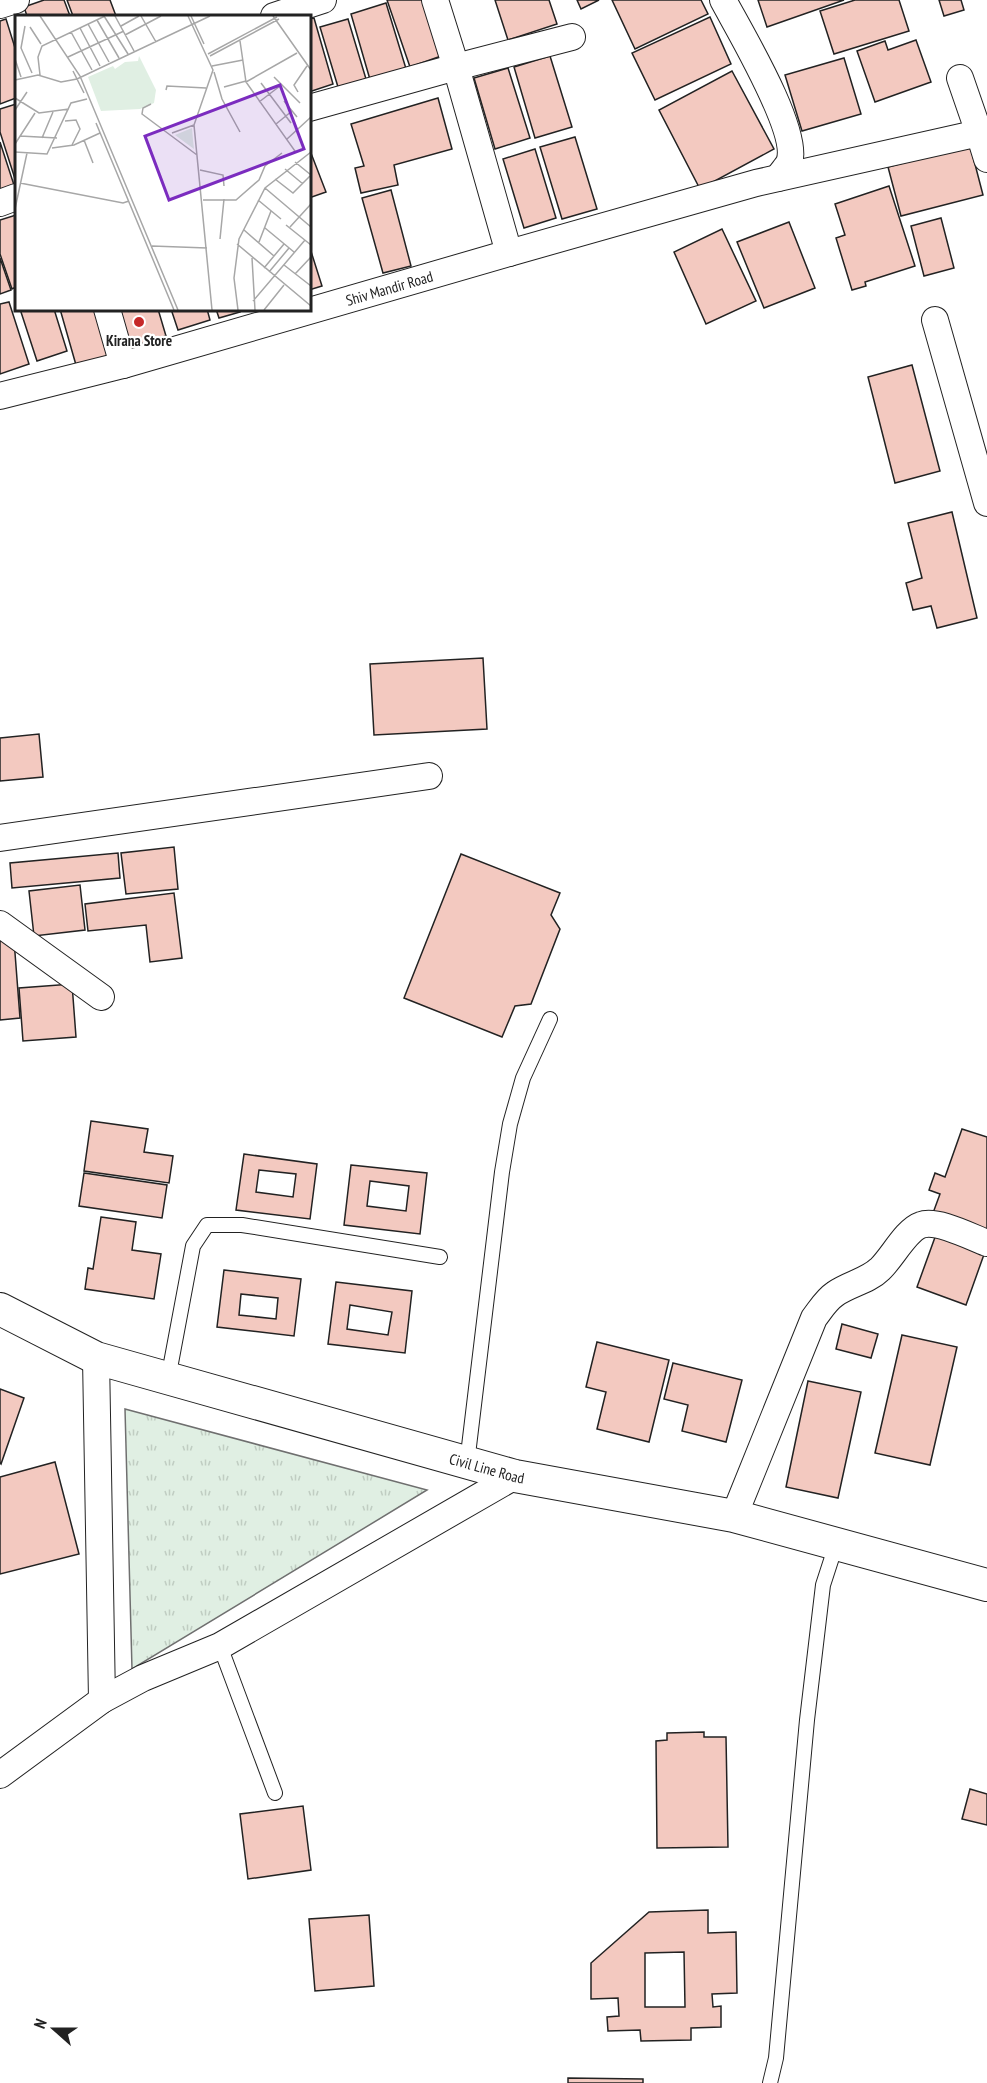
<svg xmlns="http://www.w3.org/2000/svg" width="987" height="2083" font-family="'PT Sans Narrow',sans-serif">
  <defs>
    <pattern id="grass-tufts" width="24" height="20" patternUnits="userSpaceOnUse" patternTransform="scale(1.5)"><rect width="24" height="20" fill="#e0efe3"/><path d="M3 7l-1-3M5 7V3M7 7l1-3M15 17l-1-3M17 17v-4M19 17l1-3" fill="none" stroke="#c0cdc2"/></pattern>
  </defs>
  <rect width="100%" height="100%" fill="#fff"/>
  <polygon fill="url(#grass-tufts)" stroke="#6f6f6f" stroke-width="1.5" points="125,1409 427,1490 132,1669"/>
  <g fill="#f3c9c0" stroke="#222" stroke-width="1.5" fill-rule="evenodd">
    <polygon points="44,0 64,0 70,16 27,16 24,7"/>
    <polygon points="67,0 110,0 116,16 73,16"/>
    <polygon points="387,0 425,0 444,55 410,67"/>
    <polygon points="495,0 549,0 557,24 508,40"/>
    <polygon points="577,0 599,0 581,9"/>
    <polygon points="612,0 701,0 708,14 635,49"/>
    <polygon points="758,0 844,0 767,27"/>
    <polygon points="855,0 899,0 909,31 834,54 820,11"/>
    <polygon points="939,0 961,0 964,10 944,16"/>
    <polygon points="386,3 407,72 371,83 351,14"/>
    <polygon points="710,17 731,64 655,100 632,53"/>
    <polygon points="314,18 333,84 309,92 309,19"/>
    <polygon points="6,19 16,51 16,98 0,104 0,21"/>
    <polygon points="348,19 366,79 338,87 320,27"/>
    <polygon points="916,40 931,82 875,102 857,51 885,41 888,50"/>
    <polygon points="550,56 572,127 535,138 514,67"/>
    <polygon points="844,58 861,114 802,131 785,75"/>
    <polygon points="508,68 530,138 495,149 474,78"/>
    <polygon points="732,71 774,149 700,189 659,110"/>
    <polygon points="438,98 452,149 394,165 398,185 361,193 355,168 364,166 351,124"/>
    <polygon points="16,104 16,182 0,132 0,109"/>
    <polygon points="575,137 597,209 562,219 540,147"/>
    <polygon points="0,142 14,185 0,190"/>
    <polygon points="970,145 983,195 901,216 888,167"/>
    <polygon points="309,148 326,192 309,198"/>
    <polygon points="535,149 556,218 524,228 503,159"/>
    <polygon points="889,186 915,266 865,282 866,286 852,290 836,238 845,235 835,204"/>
    <polygon points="391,190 411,266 383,273 362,198"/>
    <polygon points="16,215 16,287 12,289 0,254 0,220"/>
    <polygon points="941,218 954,268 924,276 911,226"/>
    <polygon points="789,222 815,288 764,308 737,242"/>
    <polygon points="722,229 756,301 706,324 674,252"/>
    <polygon points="309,245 322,286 309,290"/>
    <polygon points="0,258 11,290 0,294"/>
    <polygon points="9,302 29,364 0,374 0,304"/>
    <polygon points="20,309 54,309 67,351 37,361"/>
    <polygon points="60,309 100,309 113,355 76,365"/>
    <polygon points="113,309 158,309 166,336 124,349"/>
    <polygon points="171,309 207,309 210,320 178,330"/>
    <polygon points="216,309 239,309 240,312 219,318"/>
    <polygon points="912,365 940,471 895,483 868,377"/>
    <polygon points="952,512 977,618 937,628 931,606 913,610 906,583 922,578 908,523"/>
    <polygon points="483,658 487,729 374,735 370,664"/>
    <polygon points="39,734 43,777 0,781 0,738"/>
    <polygon points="174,847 178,889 126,894 121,853"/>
    <polygon points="118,853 120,878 12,888 10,863"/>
    <polygon points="461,854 560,893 551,915 560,929 531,1004 515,1006 502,1037 404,998"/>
    <polygon points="80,885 85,930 34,936 29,891"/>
    <polygon points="174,893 182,958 150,962 146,925 88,931 85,904"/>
    <polygon points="14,940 20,1018 0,1020 0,941"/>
    <polygon points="72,984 76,1037 23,1041 19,988"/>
    <polygon points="91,1121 148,1129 144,1152 173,1156 169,1183 84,1171"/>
    <polygon points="962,1129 987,1137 987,1231 933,1213 940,1194 929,1190 935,1173 945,1177"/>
    <path d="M244,1154L317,1164L310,1219L236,1210ZM259,1170L296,1174L293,1197L256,1192Z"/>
    <path d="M351,1165L427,1173L420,1234L344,1225ZM370,1181L409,1186L406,1211L367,1206Z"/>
    <polygon points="84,1173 167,1185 162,1218 79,1206"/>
    <polygon points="101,1217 136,1222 132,1250 161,1254 154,1299 85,1289 88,1268 93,1269"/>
    <polygon points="938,1229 987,1246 966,1305 917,1287"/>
    <path d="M224,1270L301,1279L294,1336L217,1327ZM241,1294L278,1298L276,1319L239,1315Z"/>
    <path d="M336,1282L412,1291L405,1353L328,1344ZM350,1305L392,1312L388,1335L347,1329Z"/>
    <polygon points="842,1324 878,1334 871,1358 836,1349"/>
    <polygon points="902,1335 957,1347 930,1465 875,1453"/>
    <polygon points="597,1342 669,1360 649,1442 597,1429 606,1392 586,1387"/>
    <polygon points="673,1363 742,1380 726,1442 682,1431 688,1405 664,1399"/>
    <polygon points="808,1381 861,1392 838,1498 786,1487"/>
    <polygon points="0,1389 24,1398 1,1464 0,1463"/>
    <polygon points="55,1462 79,1554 0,1574 0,1477"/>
    <polygon points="704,1732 704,1737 726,1737 728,1847 657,1848 656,1741 667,1740 667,1733"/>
    <polygon points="970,1789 987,1794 987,1825 962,1819"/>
    <polygon points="303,1806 311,1870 248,1879 240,1814"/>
    <path d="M708,1910V1933L736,1932L737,1993L712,1994L713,2007L721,2006V2027L691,2028V2040L641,2041L640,2030L608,2031L607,2017L619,2016L618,1998L591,1999V1963L649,1912ZM684,1952L685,2007H645V1953Z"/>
    <polygon points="369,1915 374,1986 315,1991 309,1919"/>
    <polygon points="568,2078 643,2079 643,2083 568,2083"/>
  </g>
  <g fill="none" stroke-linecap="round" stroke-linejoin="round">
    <g stroke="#222" stroke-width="16">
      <g id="service">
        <polyline points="168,1379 193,1246 207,1225 242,1225 440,1257"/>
        <polyline points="467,1463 502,1172 510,1124 523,1078 550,1019"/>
        <polyline points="220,1646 275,1793"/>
        <polyline points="770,2083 776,2058 807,1720 823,1585 836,1545"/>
      </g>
    </g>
    <g stroke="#222" stroke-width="28">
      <g id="minor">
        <polyline points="435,0 456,67 509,253"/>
        <path d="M723,0C739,30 801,133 789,163C786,168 781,173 778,178"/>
        <polyline points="0,5 16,0"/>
        <polyline points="274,16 323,0"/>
        <polyline points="960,78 979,133"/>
        <polyline points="309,108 456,67 572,37"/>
        <polyline points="0,203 16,197"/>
        <polyline points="107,309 123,365"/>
        <polyline points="935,320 987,503"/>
        <path id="s1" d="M0,396L123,365L509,253L756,183L979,133L987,159"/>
        <polyline points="0,838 429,776"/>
        <polyline points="0,924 101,997"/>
        <polyline points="96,1358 102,1700"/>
        <path d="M734,1516L814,1318C821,1309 826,1300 835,1294C849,1284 868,1281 880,1269C892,1258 906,1230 921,1225C937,1219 971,1237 987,1243"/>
        <polyline points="0,1775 102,1700 143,1678 220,1646 515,1476"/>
      </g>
    </g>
    <g stroke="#222" stroke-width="34">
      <g id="tertiary">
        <path id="s2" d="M0,1309L96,1358L515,1476L734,1516L987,1585"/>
      </g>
    </g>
    <use href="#service" stroke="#fff" stroke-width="14"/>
    <use href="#minor" stroke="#fff" stroke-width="26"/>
    <use href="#tertiary" stroke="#fff" stroke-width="32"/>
  </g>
  <circle fill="#c62828" stroke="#fff" stroke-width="2" cx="139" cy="322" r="6"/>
  <g text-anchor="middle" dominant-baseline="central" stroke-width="4.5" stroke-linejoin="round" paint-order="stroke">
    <g font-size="15" fill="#222" stroke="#fff">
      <text stroke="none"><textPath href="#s1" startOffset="404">Shiv Mandir Road</textPath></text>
      <text stroke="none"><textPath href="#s2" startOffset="514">Civil Line Road</textPath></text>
    </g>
    <g font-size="15" font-weight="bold" fill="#222" stroke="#fff">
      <text x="139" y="340">Kirana Store</text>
    </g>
  </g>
  <g transform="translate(15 15)">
    <rect width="296" height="296" fill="#fff"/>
    <path d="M177,113L178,125L179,134L160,120Z" fill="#e0efe3"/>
    <path d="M124,41L141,75L139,88L125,94L86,96L73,62L98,51L100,54L110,47L123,46Z" fill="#e0efe3"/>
    <path fill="none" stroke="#a7a7a7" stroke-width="1.5" d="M25,1L65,61L163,295M89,1L113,39M100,1L119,36M126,1L141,27M173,1L198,55L179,110L197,295M176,1L189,29M258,1L296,55M82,5L104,43M73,9L94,47M10,11L6,33L17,58M106,11L124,1M15,12L26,29M65,13L85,51M56,17L77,55M110,20L146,1M225,26L231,67L280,136L276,139M193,39L262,2M195,41L264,4M53,42L109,16M0,44L6,62M197,51L228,45M58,56L69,78M199,57L207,84L225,117M25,60L23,42L27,31L90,1M259,62L285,88M0,65L23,60L46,67L62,64L195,1M231,67L282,38M246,68L276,108M209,72L231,66M151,75L152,71L191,73M283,77L279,70L292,51M0,83L24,98L54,94M269,86L282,102M244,87L265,71M136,89L128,93L127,99L182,140M0,95L12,77M50,106L61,105L65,114L57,130M81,108L159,295M261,109L277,96M157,118L179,110M5,121L42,123M27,123L38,97M272,124L296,102M69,125L78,148M0,129L20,98M37,133L59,130L85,118M0,137L32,139L56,88L72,84M280,147L296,160M270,154L288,169M185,155L208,160L209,171M260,164L278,178L296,160M5,168L108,188L114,186M250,173L296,212M188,185H221L244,165L250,151L267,138M243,185L266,204M0,194L12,138M271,210L296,230M275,212L296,189M250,213L279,237M229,215L259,241M205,224L209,184M244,227L256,196M222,229L296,291M137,231L192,233M237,243L240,295M269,250L296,271M249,253L269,229M254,257L274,233M280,259L296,242M238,286L290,225M223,295L219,263L224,224L250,173L296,137M249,295L269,270"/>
    <path fill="#7b2cbf" fill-opacity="0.15" stroke="#7b2cbf" stroke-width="3" d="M265,70L289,134L154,185L130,121Z"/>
    <rect width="296" height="296" fill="none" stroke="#222" stroke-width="3"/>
  </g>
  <g transform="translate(54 2029) rotate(291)" stroke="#ffffff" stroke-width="4.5" paint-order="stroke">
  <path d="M0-4.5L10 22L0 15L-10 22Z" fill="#222222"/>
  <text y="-9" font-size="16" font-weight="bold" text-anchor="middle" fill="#222222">N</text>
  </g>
</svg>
